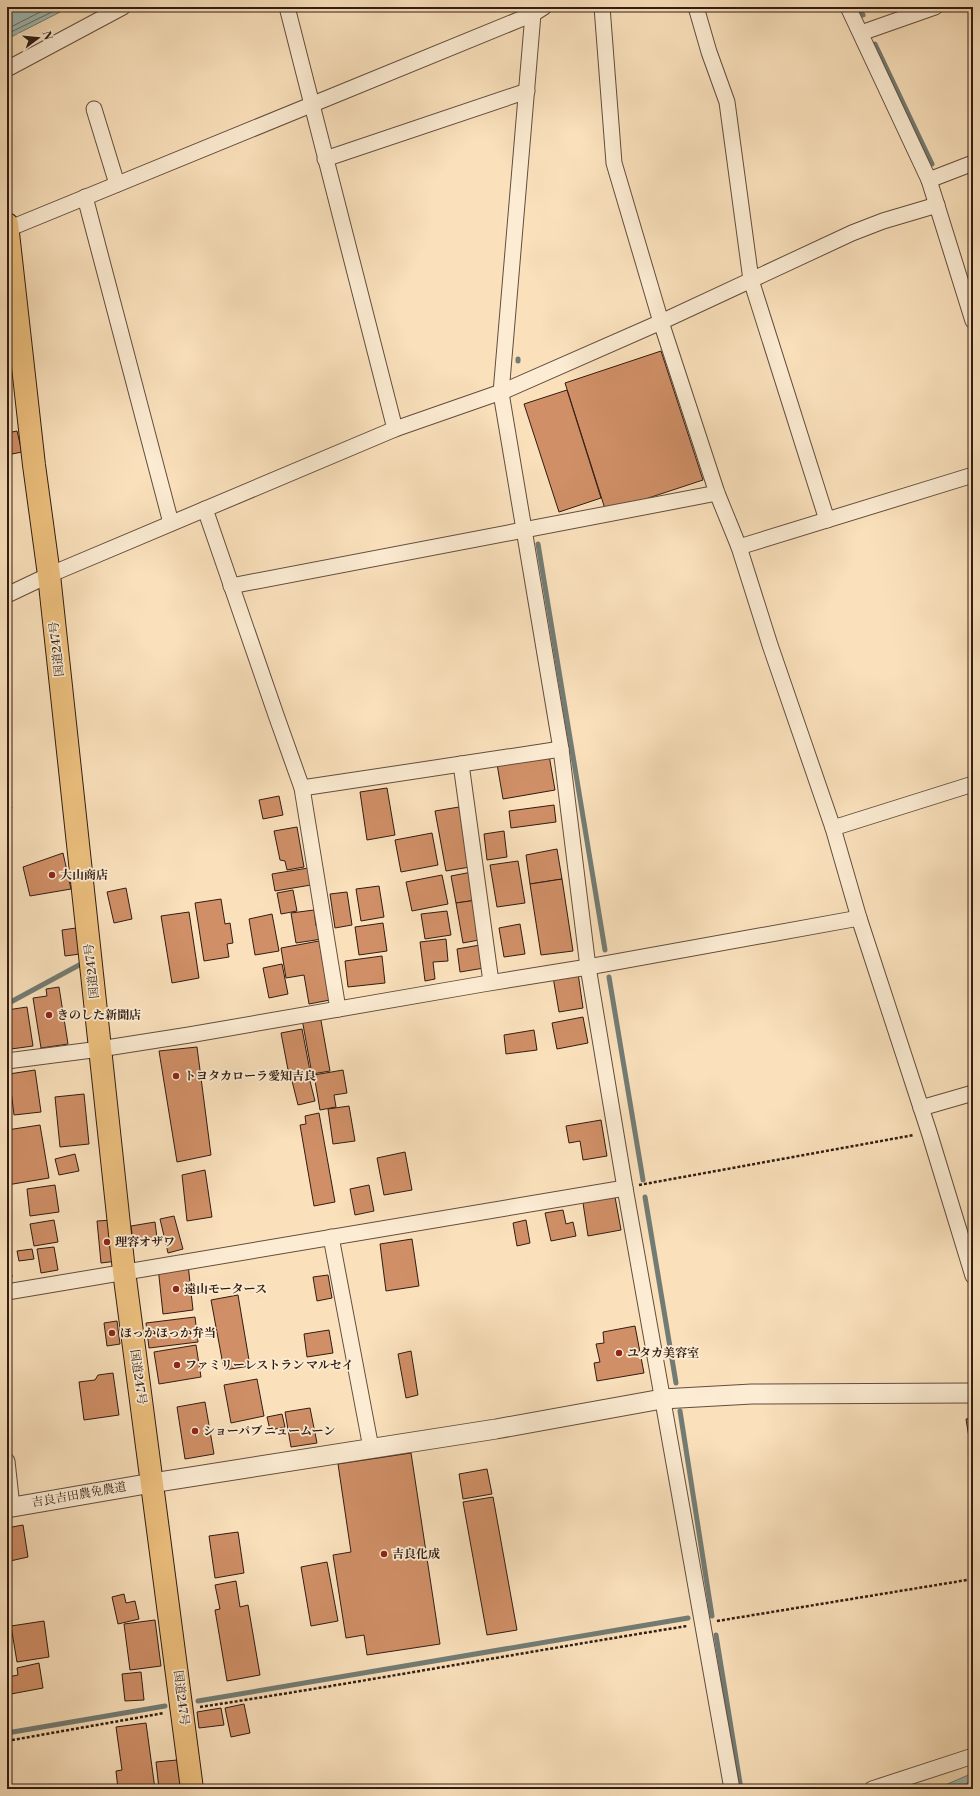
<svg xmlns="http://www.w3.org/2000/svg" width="980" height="1796" font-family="'Libre Bodoni','Noto Serif JP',serif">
  <rect width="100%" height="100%" fill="#fae1bc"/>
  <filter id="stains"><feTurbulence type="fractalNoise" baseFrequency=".005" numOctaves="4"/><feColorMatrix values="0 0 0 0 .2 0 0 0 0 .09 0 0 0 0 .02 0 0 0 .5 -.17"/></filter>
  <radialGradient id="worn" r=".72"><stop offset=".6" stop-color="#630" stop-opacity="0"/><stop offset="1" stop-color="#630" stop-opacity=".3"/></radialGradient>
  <g fill="#9fbcb5" stroke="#737c74">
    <polygon points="7,7 70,7 7,39"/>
    <polygon points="973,1773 973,1781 954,1789 936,1789"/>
  </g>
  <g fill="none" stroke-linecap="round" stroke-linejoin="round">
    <g stroke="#686c64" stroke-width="1">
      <polyline points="7,29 50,7"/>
      <polyline points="7,34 62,7"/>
    </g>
    <g stroke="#737c74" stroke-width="5">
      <polyline points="859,7 863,15"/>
      <polyline points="875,44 932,164"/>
      <polyline points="518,361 518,359"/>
      <polyline points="538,544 605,950"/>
      <polyline points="609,977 643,1180"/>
      <polyline points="7,1004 81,964"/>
      <polyline points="645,1197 676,1383"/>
      <polyline points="680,1411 712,1616"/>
      <polyline points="716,1635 741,1789"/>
      <polyline points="198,1701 688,1618"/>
      <polyline points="7,1733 165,1706"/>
    </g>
  </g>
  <g fill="#d08f67" stroke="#311c13">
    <polygon points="661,351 703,480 606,512 565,383"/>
    <polygon points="567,390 601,498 559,512 524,404"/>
    <polygon points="17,431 22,452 7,455 7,433"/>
    <polygon points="549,755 555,790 503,799 497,764"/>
    <polygon points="387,788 395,835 367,840 360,792"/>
    <polygon points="7,795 12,808 7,810"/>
    <polygon points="279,796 283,815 263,819 259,800"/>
    <polygon points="554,805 556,822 511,828 509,811"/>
    <polygon points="459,807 470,867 446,871 435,811"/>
    <polygon points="297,827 304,867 287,870 285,861 280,860 274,831"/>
    <polygon points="504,831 507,857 487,860 484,834"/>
    <polygon points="432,833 438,865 401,872 395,840"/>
    <polygon points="557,849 562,879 530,884 526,855"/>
    <polygon points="63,853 71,889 30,896 23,867"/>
    <polygon points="518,861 525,903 497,907 490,865"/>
    <polygon points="308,868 311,885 275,891 272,874"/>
    <polygon points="472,872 477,900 456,903 451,876"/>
    <polygon points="442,875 448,904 412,911 406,882"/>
    <polygon points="562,879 573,951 541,955 530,884"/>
    <polygon points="379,886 384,917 361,921 356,889"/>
    <polygon points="126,888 132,919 114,923 107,892"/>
    <polygon points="293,890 297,911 281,914 277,893"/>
    <polygon points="347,892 352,925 335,928 330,894"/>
    <polygon points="221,899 225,924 230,923 233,943 227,944 229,957 204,961 195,903"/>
    <polygon points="477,900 484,939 463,943 456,903"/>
    <polygon points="314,910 316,926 320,926 322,939 296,943 291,913"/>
    <polygon points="447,911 451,935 425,939 421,914"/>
    <polygon points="189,912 199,978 172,983 161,916"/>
    <polygon points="272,914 279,951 255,955 249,919"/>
    <polygon points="383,923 387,951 359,955 355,927"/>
    <polygon points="520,924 525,954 504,957 499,928"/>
    <polygon points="76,928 80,954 65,956 62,930"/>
    <polygon points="446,939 448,961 433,962 435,979 425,981 420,942"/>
    <polygon points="319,941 330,1000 309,1004 304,975 286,978 281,948"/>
    <polygon points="480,945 484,968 460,972 457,949"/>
    <polygon points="382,956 385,983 348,987 345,961"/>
    <polygon points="282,964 288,994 269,998 263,968"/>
    <polygon points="578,973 583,1008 559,1012 553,977"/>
    <polygon points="59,987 68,1044 41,1048 33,998 47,996 46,989"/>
    <polygon points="27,1007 33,1046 11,1049 7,1010"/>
    <polygon points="320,1015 330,1071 312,1074 302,1019"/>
    <polygon points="583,1017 588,1043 557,1049 552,1023"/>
    <polygon points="302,1029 310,1071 289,1075 281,1033"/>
    <polygon points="534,1030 537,1050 506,1054 504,1035"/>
    <polygon points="197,1047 211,1155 177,1162 159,1051"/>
    <polygon points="35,1070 41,1112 14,1115 9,1074"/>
    <polygon points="343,1070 347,1093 334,1095 336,1107 320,1110 314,1075"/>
    <polygon points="309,1077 315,1101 298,1105 292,1081"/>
    <polygon points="84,1094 89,1144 60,1147 55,1097"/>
    <polygon points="349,1106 355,1141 333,1144 328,1109"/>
    <polygon points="319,1113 335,1202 314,1206 300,1125 306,1124 305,1116"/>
    <polygon points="601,1120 607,1156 583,1160 580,1141 569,1143 566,1126"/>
    <polygon points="40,1125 49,1178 7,1185 7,1130"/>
    <polygon points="405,1152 412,1190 384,1195 377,1158"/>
    <polygon points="75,1154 79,1171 59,1175 55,1159"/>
    <polygon points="205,1170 212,1217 187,1221 182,1175"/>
    <polygon points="55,1185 59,1212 30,1216 27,1189"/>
    <polygon points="369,1185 374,1211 355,1215 350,1189"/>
    <polygon points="615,1197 621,1230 588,1236 583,1203"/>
    <polygon points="563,1210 566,1224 573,1222 576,1236 551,1241 545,1213"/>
    <polygon points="174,1216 183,1249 168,1253 160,1219"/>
    <polygon points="54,1220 58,1242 34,1246 30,1224"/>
    <polygon points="113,1220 117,1261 101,1263 97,1221"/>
    <polygon points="526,1220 530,1243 517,1246 513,1223"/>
    <polygon points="155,1222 157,1238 133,1242 131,1226"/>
    <polygon points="412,1239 419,1286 386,1291 380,1244"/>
    <polygon points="54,1247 58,1270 41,1273 37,1249"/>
    <polygon points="32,1249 34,1259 19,1261 17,1251"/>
    <polygon points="9,1254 12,1277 7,1278 7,1255"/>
    <polygon points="188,1264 193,1310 163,1314 158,1267"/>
    <polygon points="328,1275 332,1298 317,1301 313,1277"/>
    <polygon points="238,1295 250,1366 224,1370 211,1300"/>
    <polygon points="195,1317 198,1342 149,1348 146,1323"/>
    <polygon points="117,1321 120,1344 107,1346 104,1323"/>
    <polygon points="635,1326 644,1373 597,1381 594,1363 600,1362 596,1344 604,1343 603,1332"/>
    <polygon points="329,1330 333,1353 307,1357 304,1334"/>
    <polygon points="196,1345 201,1377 159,1384 154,1352"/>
    <polygon points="411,1351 418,1395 406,1398 398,1354"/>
    <polygon points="113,1373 119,1415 84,1420 79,1382 95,1380 98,1375"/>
    <polygon points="257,1379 264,1416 231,1423 224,1385"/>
    <polygon points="205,1402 214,1454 185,1459 177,1407"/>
    <polygon points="310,1408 317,1443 291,1447 285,1412"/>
    <polygon points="282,1414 285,1427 270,1430 267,1417"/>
    <polygon points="973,1418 973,1462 966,1419"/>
    <polygon points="411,1453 440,1644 367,1655 364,1635 346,1638 333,1555 351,1552 338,1464"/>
    <polygon points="487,1469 492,1494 463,1499 459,1474"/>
    <polygon points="493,1497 517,1630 487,1635 463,1502"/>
    <polygon points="23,1525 28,1557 10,1561 7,1547 7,1528"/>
    <polygon points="238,1532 244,1573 215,1578 209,1536"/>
    <polygon points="327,1562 338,1621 311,1626 301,1567"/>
    <polygon points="236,1581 240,1607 248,1605 260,1675 227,1681 215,1610 220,1609 215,1585"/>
    <polygon points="124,1594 126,1603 135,1601 139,1619 118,1624 112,1597"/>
    <polygon points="155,1620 161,1666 130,1670 124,1624"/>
    <polygon points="44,1621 49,1657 17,1662 11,1626"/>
    <polygon points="39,1663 43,1688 11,1694 8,1677 18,1675 17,1668"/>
    <polygon points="141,1672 144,1700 125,1701 122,1674"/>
    <polygon points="244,1704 250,1733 231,1737 225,1708"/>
    <polygon points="221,1708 224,1725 199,1728 197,1712"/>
    <polygon points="146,1723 155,1789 118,1789 116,1771 122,1770 116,1727"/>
    <polygon points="177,1760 181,1789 159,1789 156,1762"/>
  </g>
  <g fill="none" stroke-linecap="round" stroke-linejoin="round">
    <g stroke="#634d3d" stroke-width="17">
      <g id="minor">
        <polyline points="287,7 395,429"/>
        <polyline points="602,7 614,163 661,322 717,493 739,547 770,645 833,828 859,918 929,1132 973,1276"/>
        <polyline points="696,7 709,52 727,102 751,280 827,520"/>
        <polyline points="848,7 929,180 973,321"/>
        <polyline points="533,14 501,393 561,749 588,967 625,1188 732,1789"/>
        <polyline points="861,33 935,7"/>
        <polyline points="7,69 123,7"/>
        <polyline points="94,109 117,184"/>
        <polyline points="325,159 527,91"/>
        <polyline points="929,180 973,163"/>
        <polyline points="85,197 171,523"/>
        <polyline points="8,229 533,14 544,7"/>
        <polyline points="205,509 276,715 302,788 338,1009"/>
        <polyline points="739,547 973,475"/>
        <polyline points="231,586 717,493"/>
        <polyline points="7,595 49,575 395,429 504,391 661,322 852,233 883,221 937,205"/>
        <polyline points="461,764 491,982"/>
        <polyline points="302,788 561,749"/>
        <polyline points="833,828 973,784"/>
        <polyline points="7,1061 100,1049 189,1035 483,984 588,967 859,918"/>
        <polyline points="921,1108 973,1093"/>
        <polyline points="331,1237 371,1448"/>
        <polyline points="7,1292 625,1188"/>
        <polyline points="7,1461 12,1507"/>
        <polyline points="872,1789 973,1756"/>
      </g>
    </g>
    <g stroke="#634d3d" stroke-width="21">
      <polyline id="tertiary" points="7,1508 152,1483 496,1429 662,1399 752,1394 973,1393"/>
    </g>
    <g stroke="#311c13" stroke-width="24">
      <polyline id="trunk" points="7,224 34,465 49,575 124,1271 192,1789"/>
    </g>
    <g stroke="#311c13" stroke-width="2.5" stroke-dasharray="3 2" stroke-linecap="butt">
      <polyline points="639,1185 914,1135"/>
      <polyline points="717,1621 973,1579"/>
      <path d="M200,1707C363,1682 525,1652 687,1626"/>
      <polyline points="7,1741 164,1713"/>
    </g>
    <use href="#minor" stroke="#fcecd3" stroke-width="15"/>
    <use href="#tertiary" stroke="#fcecd3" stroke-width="19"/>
    <use href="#trunk" stroke="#edc07e" stroke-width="22"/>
  </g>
  <g fill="#8f2418" stroke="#fcecd3" stroke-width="1.5">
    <circle cx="52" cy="875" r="4"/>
    <circle cx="49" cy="1015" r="4"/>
    <circle cx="176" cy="1076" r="4"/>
    <circle cx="107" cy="1242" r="4"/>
    <circle cx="176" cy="1289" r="4"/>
    <circle cx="112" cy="1333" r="4"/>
    <circle cx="619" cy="1353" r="4"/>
    <circle cx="177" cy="1365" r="4"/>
    <circle cx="195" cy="1431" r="4"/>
    <circle cx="384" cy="1554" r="4"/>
  </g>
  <g text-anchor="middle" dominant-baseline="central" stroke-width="3.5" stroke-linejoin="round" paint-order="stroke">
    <g font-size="12" fill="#311c13" stroke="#fcecd3">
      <text transform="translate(57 649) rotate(-96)">国道247号</text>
      <text transform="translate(92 971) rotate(-96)">国道247号</text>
      <text transform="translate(138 1377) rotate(82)">国道247号</text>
      <text transform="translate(79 1495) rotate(-10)">吉良吉田農免農道</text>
      <text transform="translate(181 1698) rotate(83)">国道247号</text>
    </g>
    <g font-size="12" font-weight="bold" fill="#311c13" stroke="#fcecd3" text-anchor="start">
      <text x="60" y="875">大山商店</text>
      <text x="57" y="1015">きのした新聞店</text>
      <text x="184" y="1076">トヨタカローラ愛知吉良</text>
      <text x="115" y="1242">理容オザワ</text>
      <text x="184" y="1289">遠山モータース</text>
      <text x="120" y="1333">ほっかほっか弁当</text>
      <text x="627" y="1353">ユタカ美容室</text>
      <text x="185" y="1365">ファミリーレストラン マルセイ</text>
      <text x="203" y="1431">ショーパブ ニュームーン</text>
      <text x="392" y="1554">吉良化成</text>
    </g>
  </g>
  <rect width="980" height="1796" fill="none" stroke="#fae1bc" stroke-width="24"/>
  <rect x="8" y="8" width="964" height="1780" fill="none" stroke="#311c13" stroke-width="2"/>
  <rect x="12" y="12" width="956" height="1772" fill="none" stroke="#311c13"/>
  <g transform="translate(38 38) rotate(74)" stroke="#fcecd3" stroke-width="3" paint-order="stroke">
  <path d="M0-3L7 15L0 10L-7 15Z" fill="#311c13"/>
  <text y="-6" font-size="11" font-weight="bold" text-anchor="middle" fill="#311c13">N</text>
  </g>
  <rect width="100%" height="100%" filter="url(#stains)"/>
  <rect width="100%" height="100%" fill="url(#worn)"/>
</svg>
